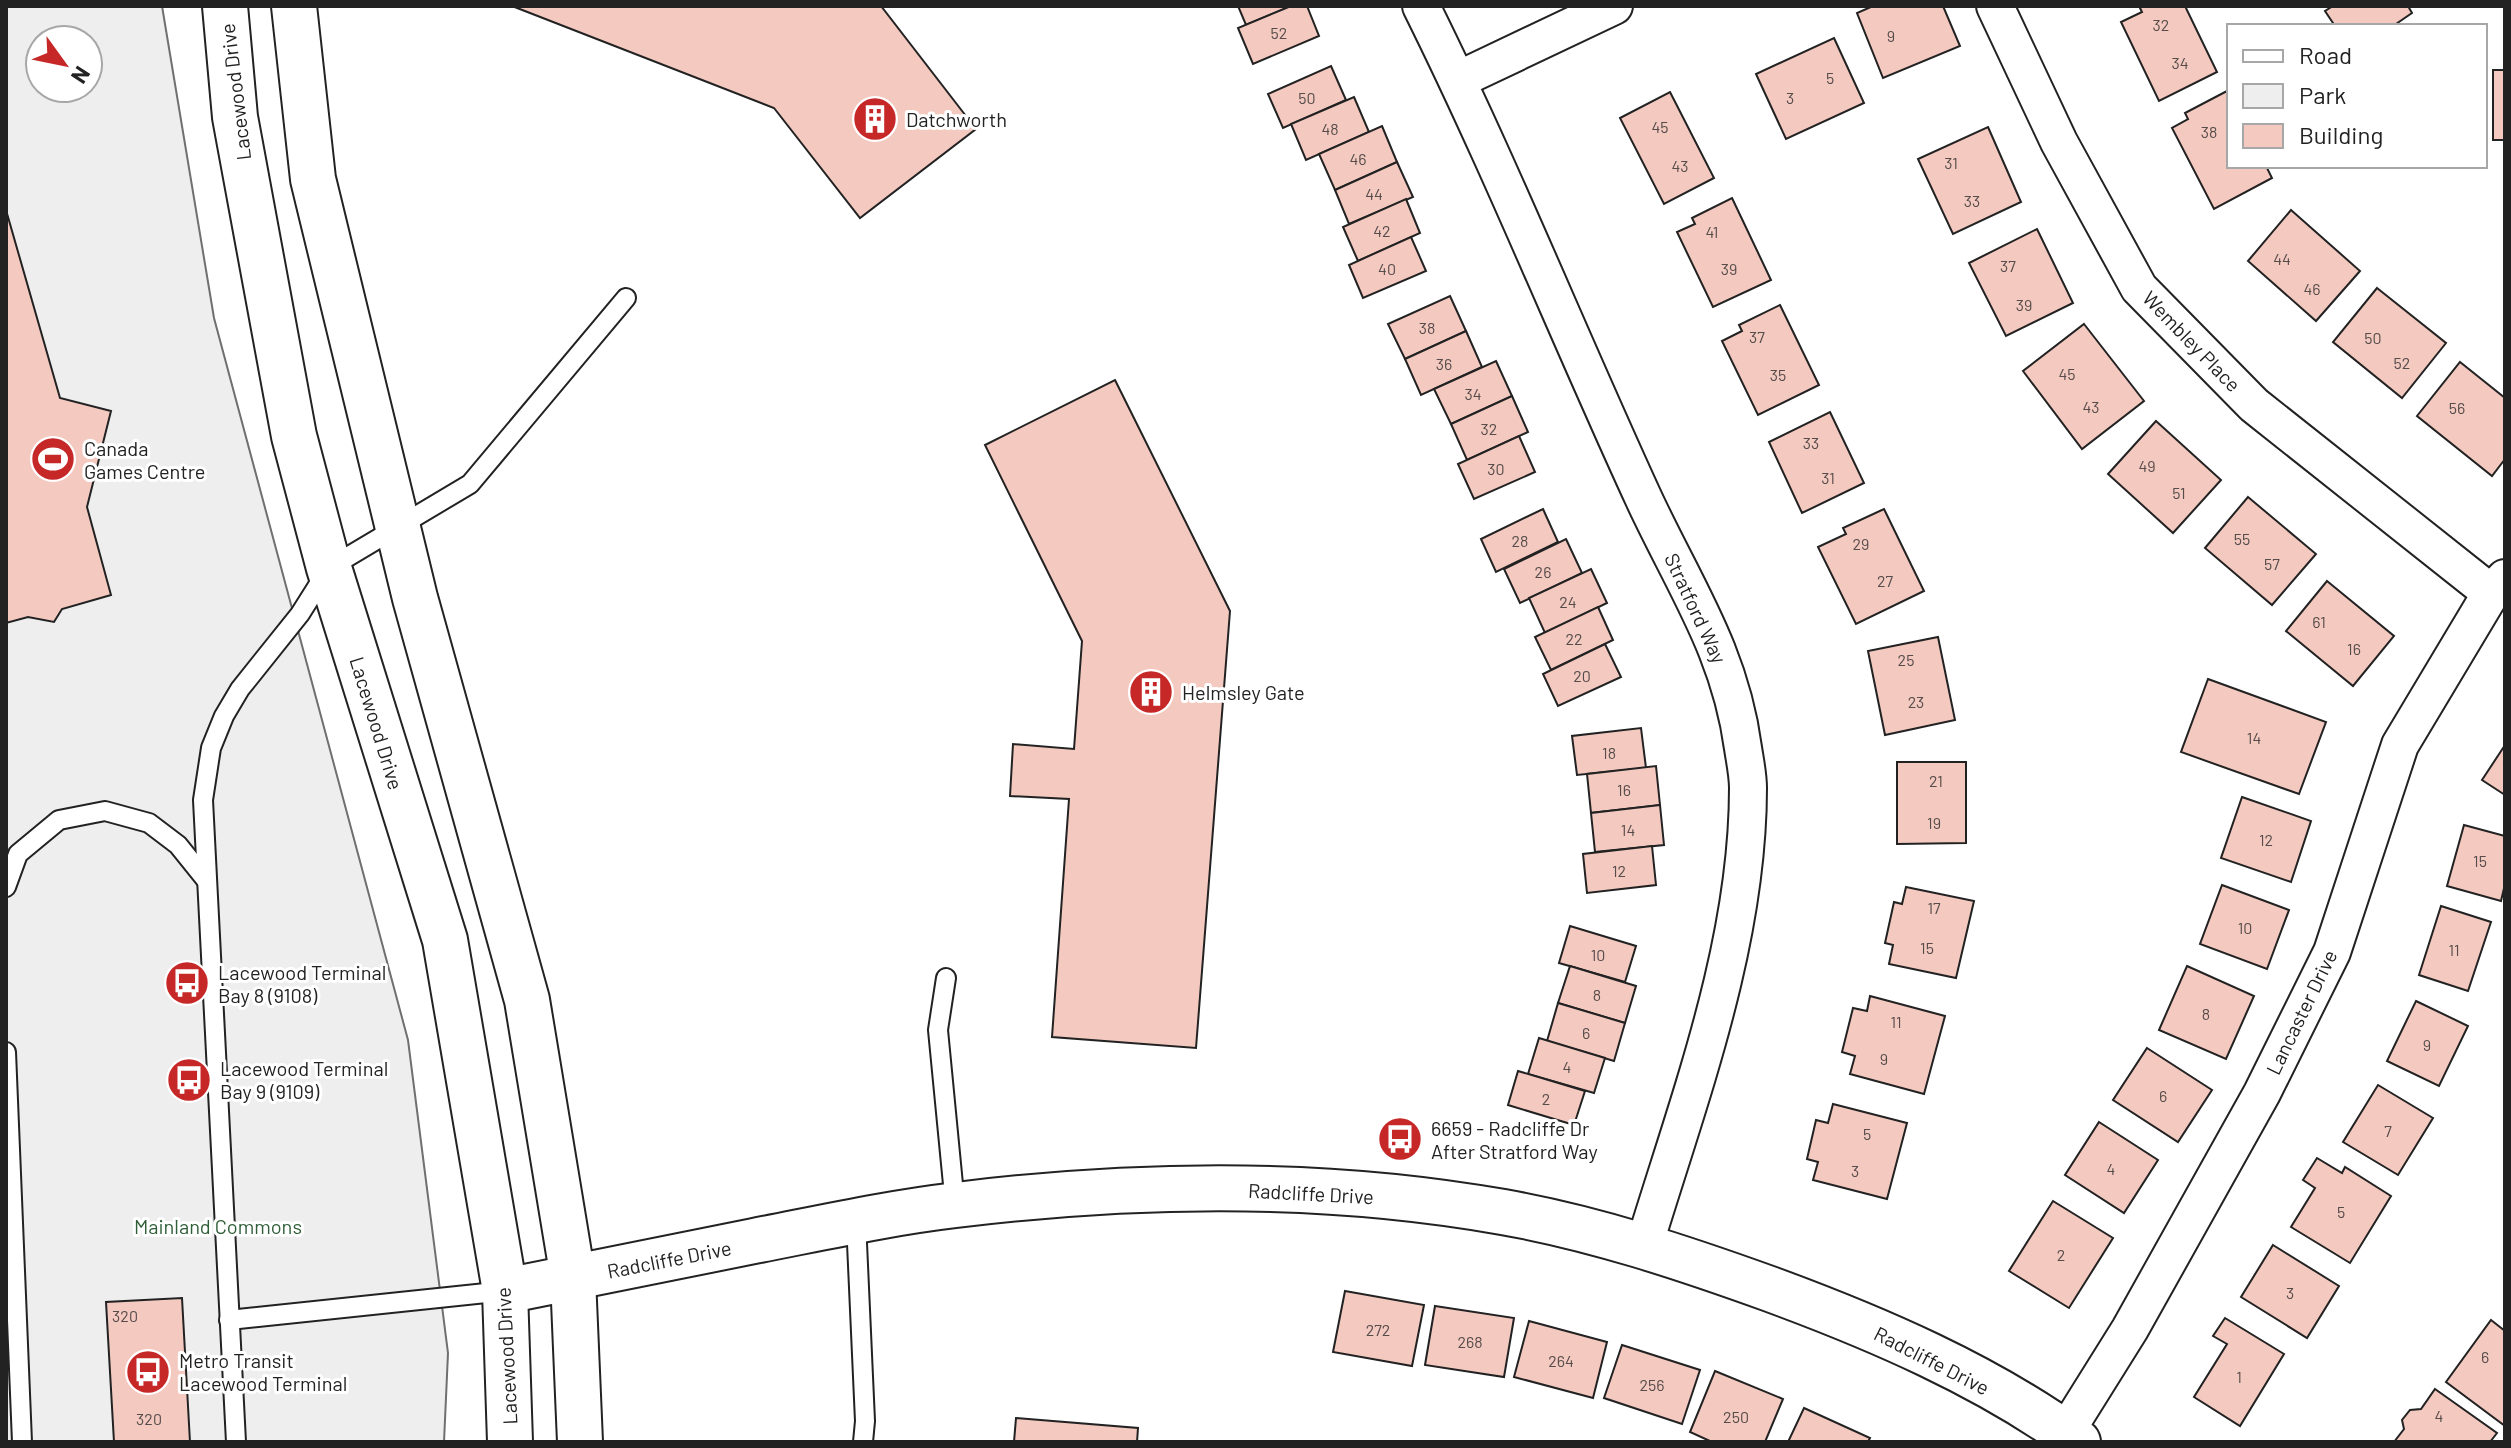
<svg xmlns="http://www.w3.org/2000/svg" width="2511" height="1448" font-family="Barlow,sans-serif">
  <rect width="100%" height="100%" fill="#fff"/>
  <path fill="#eee" stroke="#6f6f6f" stroke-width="2" fill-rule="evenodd" d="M6,6H162L214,318L408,1040L448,1353L444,1442H6ZM40,40H88V88H40Z"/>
  <g fill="#f3c9c0" stroke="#222" stroke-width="2">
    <polygon points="512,6 881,6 976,129 860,218 774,108"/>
    <polygon points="1238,6 1291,6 1246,25"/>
    <polygon points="1291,6 1307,6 1319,36 1253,64 1238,28"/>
    <polygon points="1873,6 1943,6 1960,46 1883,78 1857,13"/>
    <polygon points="2143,6 2185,6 2217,72 2159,101 2121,22 2142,12 2140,8"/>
    <polygon points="2333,6 2408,6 2412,13 2393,26 2335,26 2325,11"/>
    <polygon points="1834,38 1864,103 1786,139 1756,74"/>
    <polygon points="1331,66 1346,100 1283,128 1268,94"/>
    <rect x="2493" y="70" width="12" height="70"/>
    <polygon points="2227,91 2229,96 2229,166 2266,166 2272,178 2214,209 2172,128 2188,119 2185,113"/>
    <polygon points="1670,92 1714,178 1664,204 1620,118"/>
    <polygon points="1354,97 1369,132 1306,160 1291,124"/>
    <polygon points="1382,126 1397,162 1335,190 1319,154"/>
    <polygon points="1988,127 2021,202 1953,234 1918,159"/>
    <polygon points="1397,162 1413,197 1349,224 1335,190"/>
    <polygon points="1732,198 1771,280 1713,307 1677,232 1695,224 1692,218"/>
    <polygon points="1406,199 1420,233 1358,261 1343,227"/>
    <polygon points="6,210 60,398 111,411 87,507 111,595 62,609 54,622 28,617 6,623"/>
    <polygon points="2291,210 2360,271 2316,321 2248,261"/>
    <polygon points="2037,229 2073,303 2006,336 1969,263"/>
    <polygon points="1411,237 1426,271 1363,298 1349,265"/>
    <polygon points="2377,288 2446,343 2402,398 2333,342"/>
    <polygon points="1450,296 1466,331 1405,359 1388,324"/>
    <polygon points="1780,305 1819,385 1758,415 1722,341 1742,331 1739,325"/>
    <polygon points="2084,324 2144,401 2082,449 2023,371"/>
    <polygon points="1466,331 1482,367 1421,395 1405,359"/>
    <polygon points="1496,361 1512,396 1451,424 1434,389"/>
    <polygon points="2460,362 2505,398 2505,459 2492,476 2417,416"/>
    <polygon points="1115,380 1230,611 1196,1048 1052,1037 1069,799 1010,796 1013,744 1074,749 1082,641 985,445"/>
    <polygon points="1512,396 1528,432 1467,460 1451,424"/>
    <polygon points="1830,412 1864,483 1802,513 1769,442"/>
    <polygon points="2156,421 2221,480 2173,533 2108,474"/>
    <polygon points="1519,436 1535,472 1474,499 1458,464"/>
    <polygon points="2248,497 2316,554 2272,605 2205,548"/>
    <polygon points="1543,509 1558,542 1496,572 1481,539"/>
    <polygon points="1884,509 1924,591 1856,624 1818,547 1846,534 1843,528"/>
    <polygon points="1566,539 1582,573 1520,603 1504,569"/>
    <polygon points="1591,569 1607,603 1545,633 1529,598"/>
    <polygon points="2327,581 2394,636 2353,686 2286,631"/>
    <polygon points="1598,607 1613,640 1551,670 1535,637"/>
    <polygon points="1938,637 1955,720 1885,735 1868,651"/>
    <polygon points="1605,644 1621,677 1558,706 1543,674"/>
    <polygon points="2208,679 2326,722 2299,794 2181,752"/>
    <polygon points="1641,728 1646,768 1577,775 1572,736"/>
    <polygon points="2505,745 2505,795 2482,780"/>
    <polygon points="1897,762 1966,762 1966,843 1897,844"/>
    <polygon points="1656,766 1660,805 1591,813 1587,774"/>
    <polygon points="2242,797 2311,821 2291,882 2221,858"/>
    <polygon points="1660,805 1664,845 1595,852 1591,813"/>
    <polygon points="2464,825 2505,836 2505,884 2501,901 2447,886"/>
    <polygon points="1652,846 1656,885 1587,893 1583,854"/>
    <polygon points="2222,885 2289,910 2267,969 2200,944"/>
    <polygon points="1906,887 1974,901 1956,978 1889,964 1893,945 1885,943 1894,902 1902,904"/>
    <polygon points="2441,906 2491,922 2468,991 2419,975"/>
    <polygon points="1570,926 1636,946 1625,982 1559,963"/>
    <polygon points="1570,966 1636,986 1625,1023 1558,1003"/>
    <polygon points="2187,966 2254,996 2226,1059 2159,1030"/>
    <polygon points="1870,996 1945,1016 1924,1094 1850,1074 1855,1056 1842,1052 1853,1008 1867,1011"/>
    <polygon points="2416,1001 2468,1026 2439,1086 2387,1061"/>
    <polygon points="1558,1003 1625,1023 1614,1061 1547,1041"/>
    <polygon points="1539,1038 1605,1058 1594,1093 1528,1074"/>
    <polygon points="2147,1048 2212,1090 2178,1142 2113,1100"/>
    <polygon points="1518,1071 1585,1091 1574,1125 1508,1105"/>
    <polygon points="2378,1085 2433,1118 2398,1175 2343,1142"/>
    <polygon points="1833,1104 1907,1123 1887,1199 1813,1180 1818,1162 1807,1159 1816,1120 1828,1123"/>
    <polygon points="2099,1122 2158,1160 2124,1213 2065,1175"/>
    <polygon points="2317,1158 2342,1173 2345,1167 2391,1196 2350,1263 2291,1227 2315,1188 2303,1180"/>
    <polygon points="2053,1201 2113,1238 2069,1308 2009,1271"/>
    <polygon points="2273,1245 2339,1286 2307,1338 2241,1297"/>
    <polygon points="1345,1291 1424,1305 1412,1366 1333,1352"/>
    <polygon points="182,1298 190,1442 114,1442 106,1302"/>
    <polygon points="1435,1306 1514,1318 1504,1377 1425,1365"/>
    <polygon points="2225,1318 2284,1354 2240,1426 2194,1397 2227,1344 2213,1336"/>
    <polygon points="2491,1320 2505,1331 2505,1426 2446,1382"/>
    <polygon points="1529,1321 1607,1342 1593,1398 1514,1377"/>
    <polygon points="1622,1345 1700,1370 1682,1424 1604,1398"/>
    <polygon points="1715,1371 1783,1399 1765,1442 1712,1442 1690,1432"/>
    <polygon points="2435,1389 2497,1433 2490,1442 2394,1442 2404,1429 2402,1420 2410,1410 2421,1409"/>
    <polygon points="1804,1408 1870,1438 1868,1442 1788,1442"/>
    <polygon points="1016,1418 1138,1428 1137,1442 1014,1442"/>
  </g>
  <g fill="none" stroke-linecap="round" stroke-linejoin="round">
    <g stroke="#222" stroke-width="22">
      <g id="lane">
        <polyline points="6,887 18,854 59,820 105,811 149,823 178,845 207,881"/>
        <polyline points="946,978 938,1030 955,1205"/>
        <polyline points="6,1052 22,1442"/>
        <polyline points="856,1221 865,1421 863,1442"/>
        <polyline points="229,1320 505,1291"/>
        <polyline points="236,1442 203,800 211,748 224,716 240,689 300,614 329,568 470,484 626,298"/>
      </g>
    </g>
    <g stroke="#222" stroke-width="40">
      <g id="street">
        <path d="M1421,6C1501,167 1568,334 1643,497C1683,584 1730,650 1743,748C1745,761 1748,775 1748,788C1748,945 1689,1098 1644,1246"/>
        <polyline points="1995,6 2059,142 2139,288 2254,405 2491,593"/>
        <polyline points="1458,80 1614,6"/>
        <polyline points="2065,1433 2130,1329 2262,1093 2332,952 2400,745 2491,593 2505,578"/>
      </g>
    </g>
    <g stroke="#222" stroke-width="48">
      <g id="secondary">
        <polyline points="225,6 235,117 294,436 329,568 445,940 505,1291 510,1442"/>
        <polyline points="294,6 313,179 415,598 527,1000 573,1278 580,1442"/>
        <path d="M505,1291C588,1275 671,1258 754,1241C821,1228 888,1213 956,1205C1136,1183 1323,1180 1503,1212C1594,1228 1684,1258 1770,1289C1876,1328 1986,1375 2078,1442"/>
      </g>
    </g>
    <use href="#lane" stroke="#fff" stroke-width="18"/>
    <use href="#street" stroke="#fff" stroke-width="36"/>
    <use href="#secondary" stroke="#fff" stroke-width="44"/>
  </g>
  <defs>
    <g id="building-disc" transform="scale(2.3)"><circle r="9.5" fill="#c62828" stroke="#fff"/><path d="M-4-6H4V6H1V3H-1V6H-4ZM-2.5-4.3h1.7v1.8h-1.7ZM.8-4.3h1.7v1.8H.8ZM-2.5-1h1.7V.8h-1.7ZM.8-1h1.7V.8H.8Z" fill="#fff"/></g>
    <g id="stadium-disc" transform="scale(2.3)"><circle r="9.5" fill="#c62828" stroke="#fff"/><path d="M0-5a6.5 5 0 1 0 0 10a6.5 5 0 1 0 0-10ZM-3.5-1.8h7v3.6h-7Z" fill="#fff"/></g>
    <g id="bus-disc" transform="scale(2.3)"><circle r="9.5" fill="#c62828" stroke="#fff"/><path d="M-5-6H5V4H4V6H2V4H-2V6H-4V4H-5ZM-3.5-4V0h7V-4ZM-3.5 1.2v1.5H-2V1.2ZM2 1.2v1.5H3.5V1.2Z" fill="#fff"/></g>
  </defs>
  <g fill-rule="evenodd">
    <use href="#building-disc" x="875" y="119"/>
    <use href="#stadium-disc" x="53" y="459"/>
    <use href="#building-disc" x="1151" y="692"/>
    <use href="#bus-disc" x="187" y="983"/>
    <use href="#bus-disc" x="189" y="1080"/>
    <use href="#bus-disc" x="1400" y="1139"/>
    <use href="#bus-disc" x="148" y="1372"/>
  </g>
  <g text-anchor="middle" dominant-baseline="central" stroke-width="6" stroke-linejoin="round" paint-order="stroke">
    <g font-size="16" fill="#564c4a">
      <text x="2161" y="24">32</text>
      <text x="1279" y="32">52</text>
      <text x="1891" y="35">9</text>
      <text x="2180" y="62">34</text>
      <text x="1830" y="77">5</text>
      <text x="1307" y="97">50</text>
      <text x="1790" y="97">3</text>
      <text x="1660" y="126">45</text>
      <text x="1330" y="128">48</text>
      <text x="2209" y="131">38</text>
      <text x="1358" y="158">46</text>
      <text x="1951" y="162">31</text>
      <text x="1680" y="165">43</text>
      <text x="1374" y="193">44</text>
      <text x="1972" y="200">33</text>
      <text x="1382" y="230">42</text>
      <text x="1712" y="231">41</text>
      <text x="2282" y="258">44</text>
      <text x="2008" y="265">37</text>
      <text x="1387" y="268">40</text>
      <text x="1729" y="268">39</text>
      <text x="2312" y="288">46</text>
      <text x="2024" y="304">39</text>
      <text x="1427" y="327">38</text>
      <text x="1757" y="336">37</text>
      <text x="2373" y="337">50</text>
      <text x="2402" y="362">52</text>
      <text x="1444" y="363">36</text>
      <text x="2067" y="373">45</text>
      <text x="1778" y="374">35</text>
      <text x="1473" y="393">34</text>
      <text x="2091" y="406">43</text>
      <text x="2457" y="407">56</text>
      <text x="1489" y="428">32</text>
      <text x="1811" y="442">33</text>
      <text x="2147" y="465">49</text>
      <text x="1496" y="468">30</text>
      <text x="1828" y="477">31</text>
      <text x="2179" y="492">51</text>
      <text x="2242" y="538">55</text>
      <text x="1520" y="540">28</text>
      <text x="1861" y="543">29</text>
      <text x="2272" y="563">57</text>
      <text x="1543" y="571">26</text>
      <text x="1885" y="580">27</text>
      <text x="1568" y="601">24</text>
      <text x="2319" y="621">61</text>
      <text x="1574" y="638">22</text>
      <text x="2354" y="648">16</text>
      <text x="1906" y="659">25</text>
      <text x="1582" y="675">20</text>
      <text x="1916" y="701">23</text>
      <text x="2254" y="737">14</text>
      <text x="1609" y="752">18</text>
      <text x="1936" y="780">21</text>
      <text x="1624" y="789">16</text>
      <text x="1934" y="822">19</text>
      <text x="1628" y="829">14</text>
      <text x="2266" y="839">12</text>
      <text x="2480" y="860">15</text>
      <text x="1619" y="870">12</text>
      <text x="1934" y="907">17</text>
      <text x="2245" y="927">10</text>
      <text x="1927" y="947">15</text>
      <text x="2454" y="949">11</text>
      <text x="1598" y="954">10</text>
      <text x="1597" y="994">8</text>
      <text x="2206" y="1013">8</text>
      <text x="1896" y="1021">11</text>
      <text x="1586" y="1032">6</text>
      <text x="2427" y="1044">9</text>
      <text x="1884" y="1058">9</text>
      <text x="1567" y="1066">4</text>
      <text x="2163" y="1095">6</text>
      <text x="1546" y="1098">2</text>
      <text x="2388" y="1130">7</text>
      <text x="1867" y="1133">5</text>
      <text x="2111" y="1168">4</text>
      <text x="1855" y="1170">3</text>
      <text x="2341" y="1211">5</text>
      <text x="2061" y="1254">2</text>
      <text x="2290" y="1292">3</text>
      <text x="125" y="1315">320</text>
      <text x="1378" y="1329">272</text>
      <text x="1470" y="1341">268</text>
      <text x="2485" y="1356">6</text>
      <text x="1561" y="1360">264</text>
      <text x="2239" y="1376">1</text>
      <text x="1652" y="1384">256</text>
      <text x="2439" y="1415">4</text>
      <text x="1736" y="1416">250</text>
      <text x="149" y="1418">320</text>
    </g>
    <g font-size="20" fill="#222" stroke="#fff">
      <text transform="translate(235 92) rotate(-97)">Lacewood Drive</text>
      <text transform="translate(2192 341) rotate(46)">Wembley Place</text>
      <text transform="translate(1696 608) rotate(65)">Stratford Way</text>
      <text transform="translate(377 723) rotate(73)">Lacewood Drive</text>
      <text transform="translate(2301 1012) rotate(-64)">Lancaster Drive</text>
      <text transform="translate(1311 1193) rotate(3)">Radcliffe Drive</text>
      <text transform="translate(669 1259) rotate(-11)">Radcliffe Drive</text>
      <text transform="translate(506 1356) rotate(-93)">Lacewood Drive</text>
      <text transform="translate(1932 1360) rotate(27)">Radcliffe Drive</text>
    </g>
    <g font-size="20" fill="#222" stroke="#fff" text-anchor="start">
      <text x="906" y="119">Datchworth</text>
      <text x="84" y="448">Canada<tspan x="84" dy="23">Games Centre</tspan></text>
      <text x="1182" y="692">Helmsley Gate</text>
      <text x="218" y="972">Lacewood Terminal<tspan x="218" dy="23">Bay 8 (9108)</tspan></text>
      <text x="220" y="1068">Lacewood Terminal<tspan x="220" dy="23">Bay 9 (9109)</tspan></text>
      <text x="1431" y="1128">6659 - Radcliffe Dr<tspan x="1431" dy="23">After Stratford Way</tspan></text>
      <text x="179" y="1360">Metro Transit<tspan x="179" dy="23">Lacewood Terminal</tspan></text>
    </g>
    <g font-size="20" fill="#2f5e38" stroke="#fff">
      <text x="218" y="1226">Mainland Commons</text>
    </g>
  </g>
  <rect width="2511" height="1448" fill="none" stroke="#222222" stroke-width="16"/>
  <rect x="2227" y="24" width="260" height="144" fill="#ffffff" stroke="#a7a7a7" stroke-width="2"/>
  <rect x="2243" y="50" width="40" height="12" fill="#ffffff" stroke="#a7a7a7" stroke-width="2"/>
  <text x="2299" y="64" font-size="24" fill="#222222">Road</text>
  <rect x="2243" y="84" width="40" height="24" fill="#eeeeee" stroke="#a7a7a7" stroke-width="2"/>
  <text x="2299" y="104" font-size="24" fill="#222222">Park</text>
  <rect x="2243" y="124" width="40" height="24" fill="#f3c9c0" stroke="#a7a7a7" stroke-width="2"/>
  <text x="2299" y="144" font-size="24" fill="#222222">Building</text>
  <g transform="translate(64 64) rotate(123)"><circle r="38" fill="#ffffff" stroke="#a7a7a7" stroke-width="2"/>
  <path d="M0-6L14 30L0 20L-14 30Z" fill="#c62828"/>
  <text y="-12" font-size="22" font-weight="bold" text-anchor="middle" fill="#222222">N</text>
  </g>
</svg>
